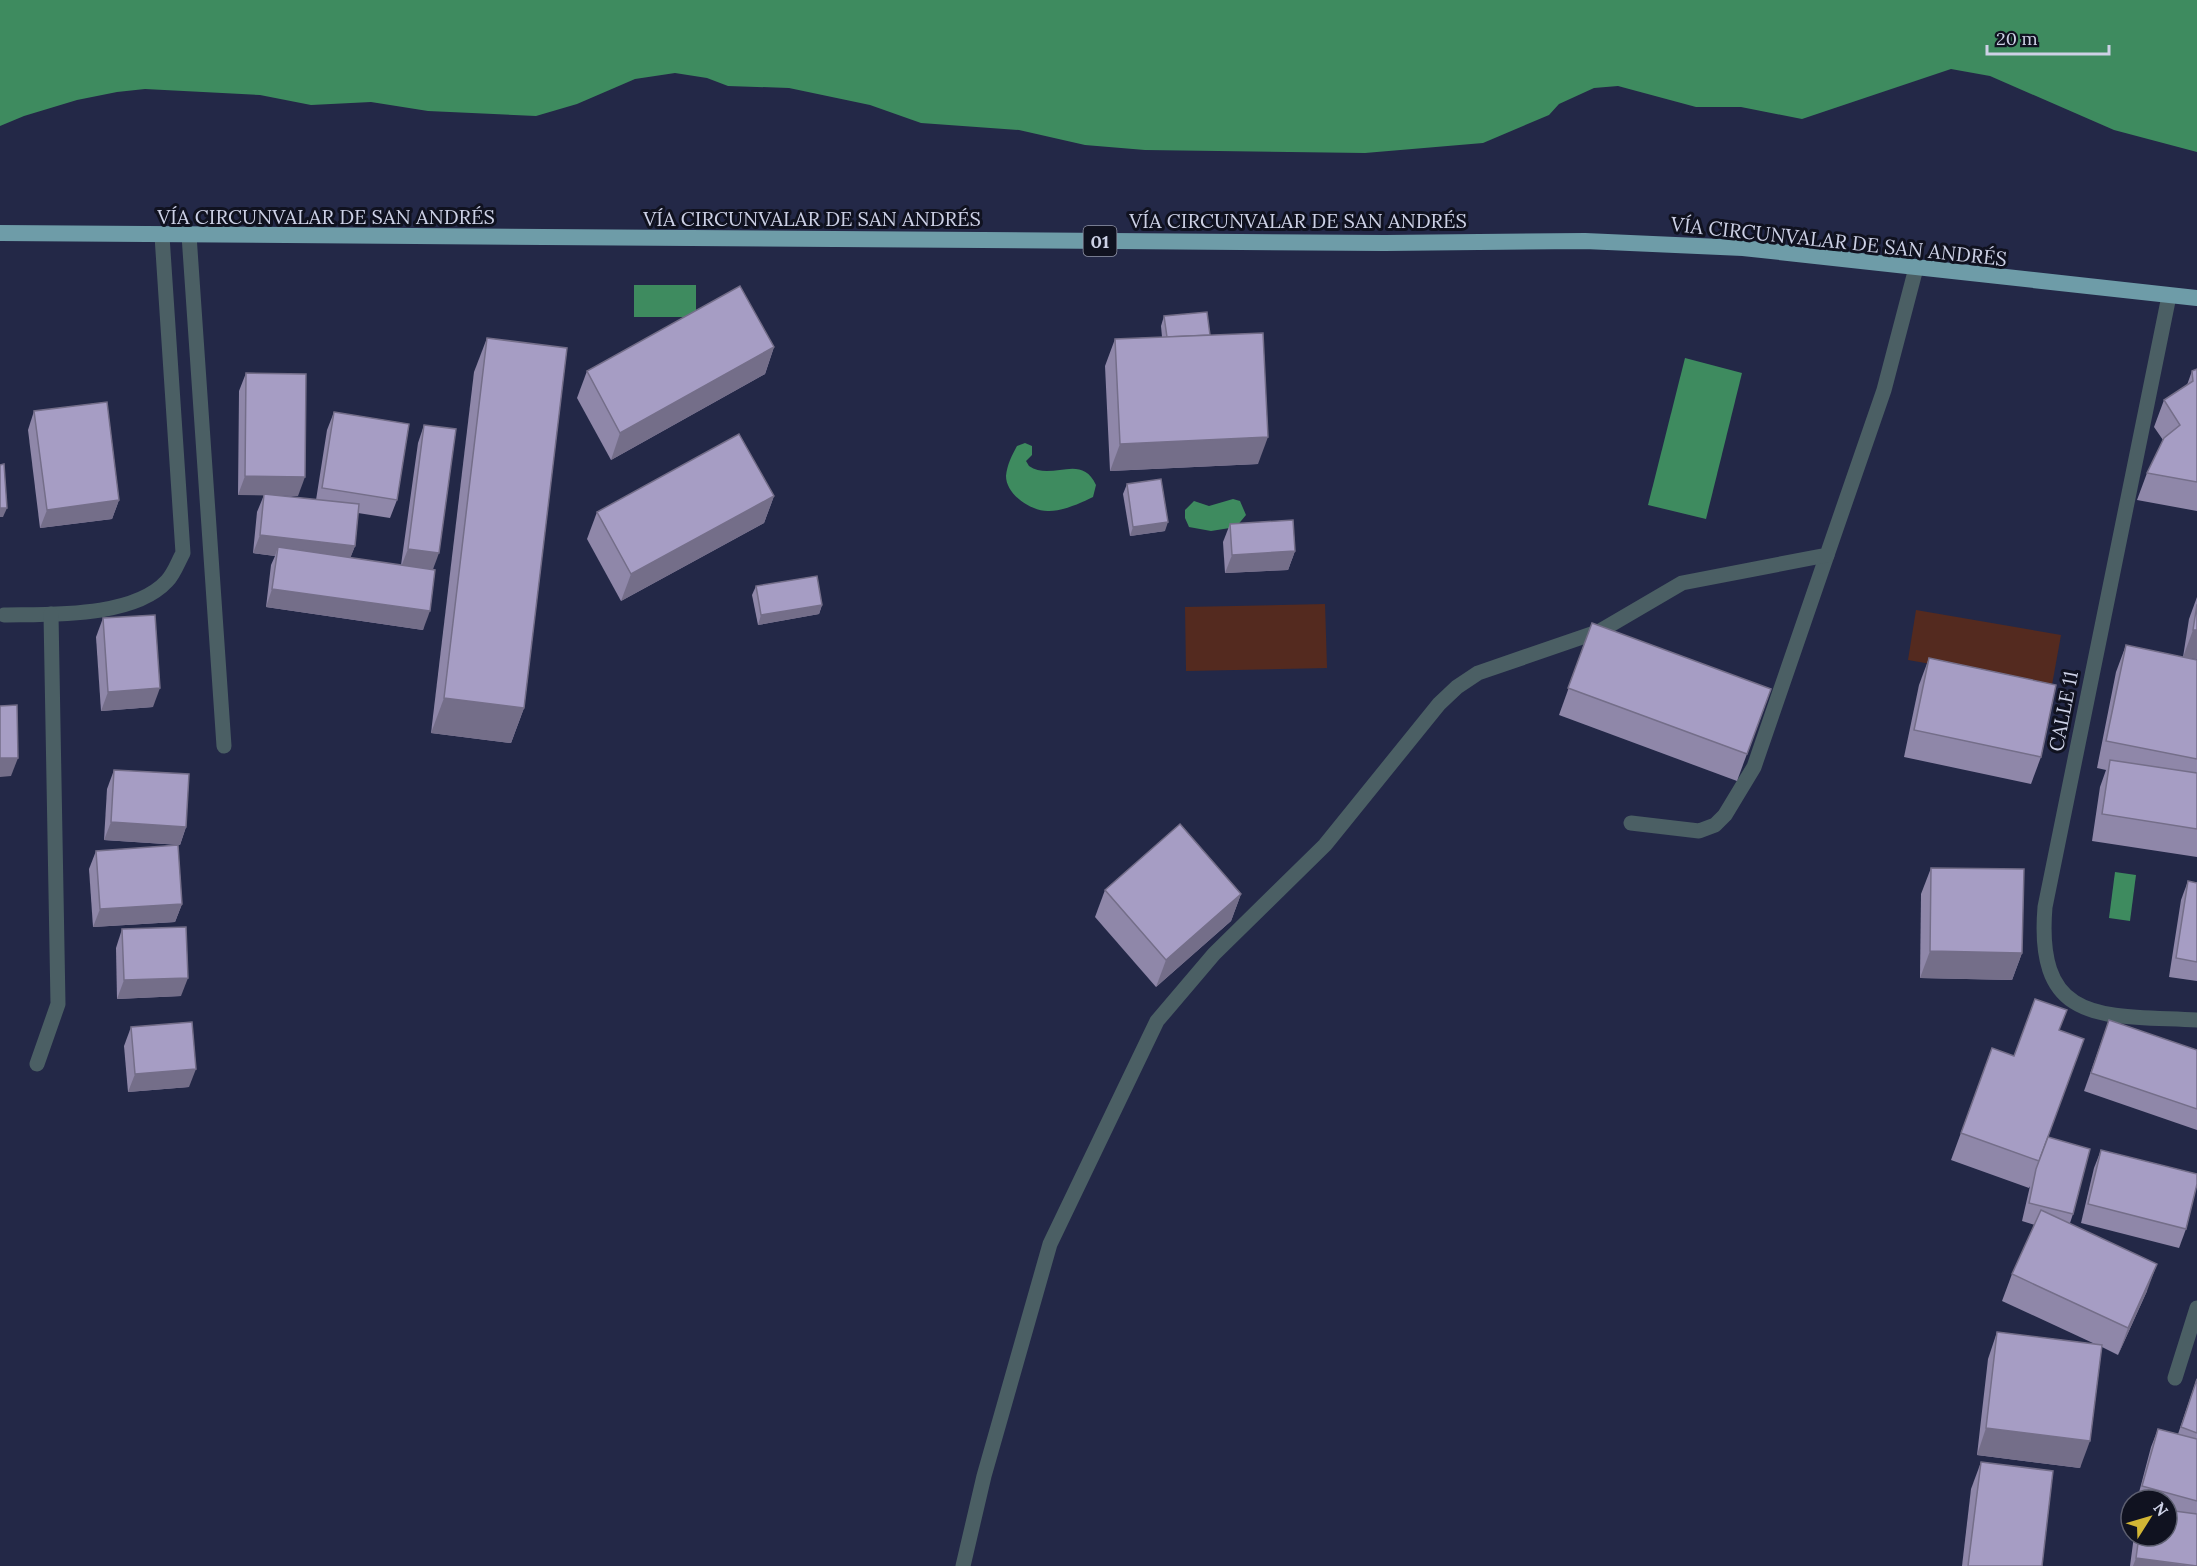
<svg xmlns="http://www.w3.org/2000/svg" width="2197" height="1566" font-family="Lora,serif">
  <rect width="100%" height="100%" fill="#232847"/>
  <g fill="#542a1f">
    <polygon points="1325,604 1327,668 1186,671 1185,607"/>
    <polygon points="1916,610 2061,635 2052,685 1908,660"/>
  </g>
  <g fill="#3e8b5f">
    <polygon points="0,0 2197,0 2197,152 2114,130 1990,76 1951,69 1802,119 1741,107 1696,107 1618,86 1594,88 1559,104 1549,115 1483,143 1365,153 1145,150 1085,145 1019,130 921,123 870,105 789,88 728,86 707,78 675,73 635,79 577,104 536,116 428,111 371,102 311,105 260,95 145,89 117,92 77,100 24,116 0,126"/>
    <rect x="634" y="285" width="62" height="32"/>
    <polygon points="1685,358 1742,373 1706,519 1648,505"/>
    <path d="M1025,443L1032,446V455L1026,461L1029,466C1052,482 1081,452 1096,485L1093,497C1081,503 1063,511 1049,511C1032,512 1006,495 1006,476C1007,465 1012,455 1017,446Z"/>
    <polygon points="1233,499 1240,501 1246,515 1236,527 1211,531 1189,527 1185,518 1185,510 1194,501 1209,506"/>
    <polygon points="2115,872 2136,875 2130,921 2109,918"/>
  </g>
  <g fill="none" stroke-linecap="round" stroke-linejoin="round">
    <g stroke="#4b5f64" stroke-width="15">
      <polyline points="189,235 224,746"/>
      <polyline points="1631,823 1699,831 1715,825 1725,815 1754,767 1827,555"/>
      <polyline points="963,1566 984,1476 1050,1244 1157,1021 1214,954 1325,845 1439,704 1457,687 1478,673 1600,631 1682,583 1827,555 1884,390 1916,268"/>
    </g>
    <g stroke="#4b5f64" stroke-width="15">
      <path d="M2169,296L2045,907C2035,1027 2105,1015 2197,1020"/>
      <path d="M4,615C50,614 133,618 167,581C174,574 178,562 183,553L162,236"/>
      <polyline points="37,1064 58,1004 51,614"/>
      <polyline points="2175,1378 2197,1308"/>
    </g>
    <polyline stroke="#6e9ca8" stroke-width="16" points="0,233 1385,243 1585,241 1743,248 2197,298"/>
  </g>
  <g fill="#8f87a9">
    <polygon points="1164,316 1210,335 1258,464 1110,471 1105,366 1115,339 1162,337 1161,326"/>
    <polygon points="487,338 524,708 511,743 431,733 474,372"/>
    <polygon points="774,347 765,374 611,460 577,398 587,371"/>
    <polygon points="2197,369 2197,511 2137,500 2147,473 2163,440 2154,427 2164,400 2187,385 2192,371"/>
    <polygon points="246,373 298,496 277,495 316,500 327,430 334,412 397,500 390,518 358,513 355,546 350,558 401,565 418,443 424,425 433,570 423,630 266,607 271,565 275,556 253,553 257,512 264,495 238,495 239,391"/>
    <polygon points="34,411 119,500 112,519 40,528 28,430"/>
    <polygon points="1127,484 1165,531 1130,536 1123,494"/>
    <polygon points="774,496 764,523 621,601 587,539 597,512"/>
    <polygon points="1230,524 1295,551 1288,570 1225,573 1223,542"/>
    <polygon points="756,586 822,605 819,614 758,625 752,595"/>
    <polygon points="2197,597 2197,659 2183,657 2189,619"/>
    <polygon points="103,618 153,707 101,711 96,637"/>
    <polygon points="1592,623 1771,689 1737,781 1559,715"/>
    <polygon points="2126,645 2197,660 2197,857 2092,841 2100,787 2106,770 2097,768 2116,672"/>
    <polygon points="1929,658 2041,757 2031,784 1904,757 1919,685"/>
    <polygon points="114,770 186,827 180,845 104,840 107,789"/>
    <polygon points="96,851 182,904 175,922 93,927 89,869"/>
    <polygon points="1931,868 2022,953 2012,980 1920,978 1921,894"/>
    <polygon points="2188,881 2197,883 2197,981 2169,977 2181,900"/>
    <polygon points="1105,890 1241,894 1231,921 1156,987 1095,917"/>
    <polygon points="122,929 181,996 117,999 116,948"/>
    <polygon points="2109,1020 2197,1050 2197,1130 2084,1091"/>
    <polygon points="131,1027 189,1087 128,1092 124,1046"/>
    <polygon points="2059,1030 2048,1137 2073,1214 2070,1223 2147,1291 2118,1355 2102,1347 2080,1468 1977,1455 1988,1359 1997,1332 2095,1344 2002,1301 2012,1274 2035,1225 2022,1221 2030,1186 2029,1188 1951,1160 1992,1048 2014,1056"/>
    <polygon points="2101,1150 2186,1229 2179,1248 2081,1223 2094,1168"/>
    <polygon points="2197,1378 2197,1566 2130,1566 2134,1536 2167,1536 2167,1500 2137,1500 2151,1447 2158,1429 2178,1434"/>
    <polygon points="1981,1462 2042,1566 1962,1566 1971,1489"/>
  </g>
  <g fill="#746e89">
    <polygon points="774,347 765,374 611,460 620,433"/>
    <polygon points="1268,437 1258,464 1110,471 1120,444"/>
    <polygon points="245,476 305,477 298,496 238,495"/>
    <polygon points="774,496 764,523 621,601 631,574"/>
    <polygon points="119,500 112,519 40,528 47,510"/>
    <polygon points="0,508 7,508 3,517 0,517"/>
    <polygon points="1168,522 1165,531 1130,536 1133,527"/>
    <polygon points="260,535 355,546 348,564 278,547 275,556 253,553"/>
    <polygon points="408,549 439,553 432,572 401,567"/>
    <polygon points="1295,551 1288,570 1225,573 1232,555"/>
    <polygon points="272,589 430,611 423,630 266,607"/>
    <polygon points="822,605 819,614 758,625 761,615"/>
    <polygon points="2193,630 2197,630 2197,659 2183,657"/>
    <polygon points="160,688 153,707 101,711 108,692"/>
    <polygon points="444,698 524,708 511,743 431,733"/>
    <polygon points="0,758 18,758 11,776 0,777"/>
    <polygon points="111,822 186,827 180,845 104,840"/>
    <polygon points="1241,894 1231,921 1156,987 1166,960"/>
    <polygon points="182,904 175,922 93,927 100,909"/>
    <polygon points="1930,951 2022,953 2012,980 1920,978"/>
    <polygon points="188,978 181,996 117,999 124,980"/>
    <polygon points="196,1069 189,1087 128,1092 135,1074"/>
    <polygon points="2157,1264 2147,1291 2118,1355 2128,1328"/>
    <polygon points="1986,1428 2090,1441 2080,1468 1977,1455"/>
    <polygon points="2136,1558 2191,1566 2133,1566"/>
  </g>
  <g fill="#a69dc4" stroke="#746e89" stroke-width="1.5">
    <polygon points="740,286 774,347 620,433 587,371"/>
    <polygon points="1207,312 1210,335 1167,337 1164,316"/>
    <polygon points="1263,333 1268,437 1120,444 1115,339"/>
    <polygon points="487,338 567,348 524,708 444,698"/>
    <polygon points="2197,369 2197,482 2147,473 2164,438 2180,425 2164,400 2193,381 2192,371"/>
    <polygon points="246,373 306,374 305,477 245,476"/>
    <polygon points="107,402 119,500 47,510 34,411"/>
    <polygon points="334,412 409,424 397,500 322,488"/>
    <polygon points="424,425 456,429 439,553 408,549"/>
    <polygon points="739,434 774,496 631,574 597,512"/>
    <polygon points="4,464 7,508 0,508 0,465"/>
    <polygon points="1161,479 1168,522 1133,527 1127,484"/>
    <polygon points="264,494 359,504 355,546 260,535"/>
    <polygon points="1293,520 1295,551 1232,555 1230,524"/>
    <polygon points="278,547 435,570 430,611 272,589"/>
    <polygon points="817,576 822,605 761,615 756,586"/>
    <polygon points="2197,604 2197,630 2193,630"/>
    <polygon points="155,615 160,688 108,692 103,618"/>
    <polygon points="1592,623 1771,689 1747,754 1568,688"/>
    <polygon points="2126,645 2197,660 2197,759 2106,741"/>
    <polygon points="1929,658 2056,685 2041,757 1914,730"/>
    <polygon points="17,705 18,758 0,758 0,706"/>
    <polygon points="2110,760 2197,773 2197,829 2102,814"/>
    <polygon points="114,770 189,774 186,827 111,822"/>
    <polygon points="1180,824 1241,894 1166,960 1105,890"/>
    <polygon points="178,845 182,904 100,909 96,851"/>
    <polygon points="1931,868 2024,869 2022,953 1930,951"/>
    <polygon points="2188,881 2197,883 2197,962 2176,958"/>
    <polygon points="186,927 188,978 124,980 122,929"/>
    <polygon points="2035,999 2067,1010 2059,1030 2084,1039 2039,1161 1961,1133 1992,1048 2014,1056"/>
    <polygon points="2109,1020 2197,1050 2197,1109 2091,1073"/>
    <polygon points="192,1022 196,1069 135,1074 131,1027"/>
    <polygon points="2048,1137 2090,1149 2073,1214 2029,1203 2036,1169"/>
    <polygon points="2101,1150 2197,1174 2197,1184 2186,1229 2088,1204"/>
    <polygon points="2041,1210 2157,1264 2128,1328 2012,1274"/>
    <polygon points="1997,1332 2102,1345 2090,1441 1986,1428"/>
    <polygon points="2197,1379 2197,1433 2181,1427"/>
    <polygon points="2158,1429 2197,1439 2197,1501 2142,1486"/>
    <polygon points="1981,1462 2053,1471 2042,1566 1968,1566"/>
    <polygon points="2167,1510 2197,1514 2197,1566 2136,1558 2139,1536 2167,1536"/>
  </g>
  <g text-anchor="middle" dominant-baseline="central" stroke-width="6" stroke-linejoin="round" paint-order="stroke">
    <rect fill="#101220" stroke="#9498ab" stroke-width="1.5" x="1083.5" y="226" width="33" height="30" rx="4.5"/>
    <g font-size="18" font-weight="bold" fill="#cdd1e6">
      <text x="1100" y="241">01</text>
    </g>
    <g font-size="20" fill="#cdd1e6" stroke="#101220">
      <text x="326" y="216">VÍA CIRCUNVALAR DE SAN ANDRÉS</text>
      <text x="812" y="218">VÍA CIRCUNVALAR DE SAN ANDRÉS</text>
      <text x="1298" y="220">VÍA CIRCUNVALAR DE SAN ANDRÉS</text>
      <text transform="translate(1839 241) rotate(6)">VÍA CIRCUNVALAR DE SAN ANDRÉS</text>
      <text transform="translate(2063 711) rotate(-79)">CALLE 11</text>
    </g>
  </g>
  <g transform="translate(2149 1518) rotate(53)"><circle r="28" fill="#101220" stroke="#5c5e6f" stroke-width="1.5"/>
  <path d="M0-4.5L10 22L0 15L-10 22Z" fill="#d3b635"/>
  <text y="-9" font-size="16" font-weight="bold" text-anchor="middle" fill="#cdd1e6">N</text>
  </g>
  <path d="M1987 45v9h122v-9" fill="none" stroke="#cdd1e6" stroke-width="3"/>
  <text x="1996" y="45" font-size="18" fill="#cdd1e6" stroke="#101220" stroke-width="4.5" paint-order="stroke">20 m</text>
</svg>
